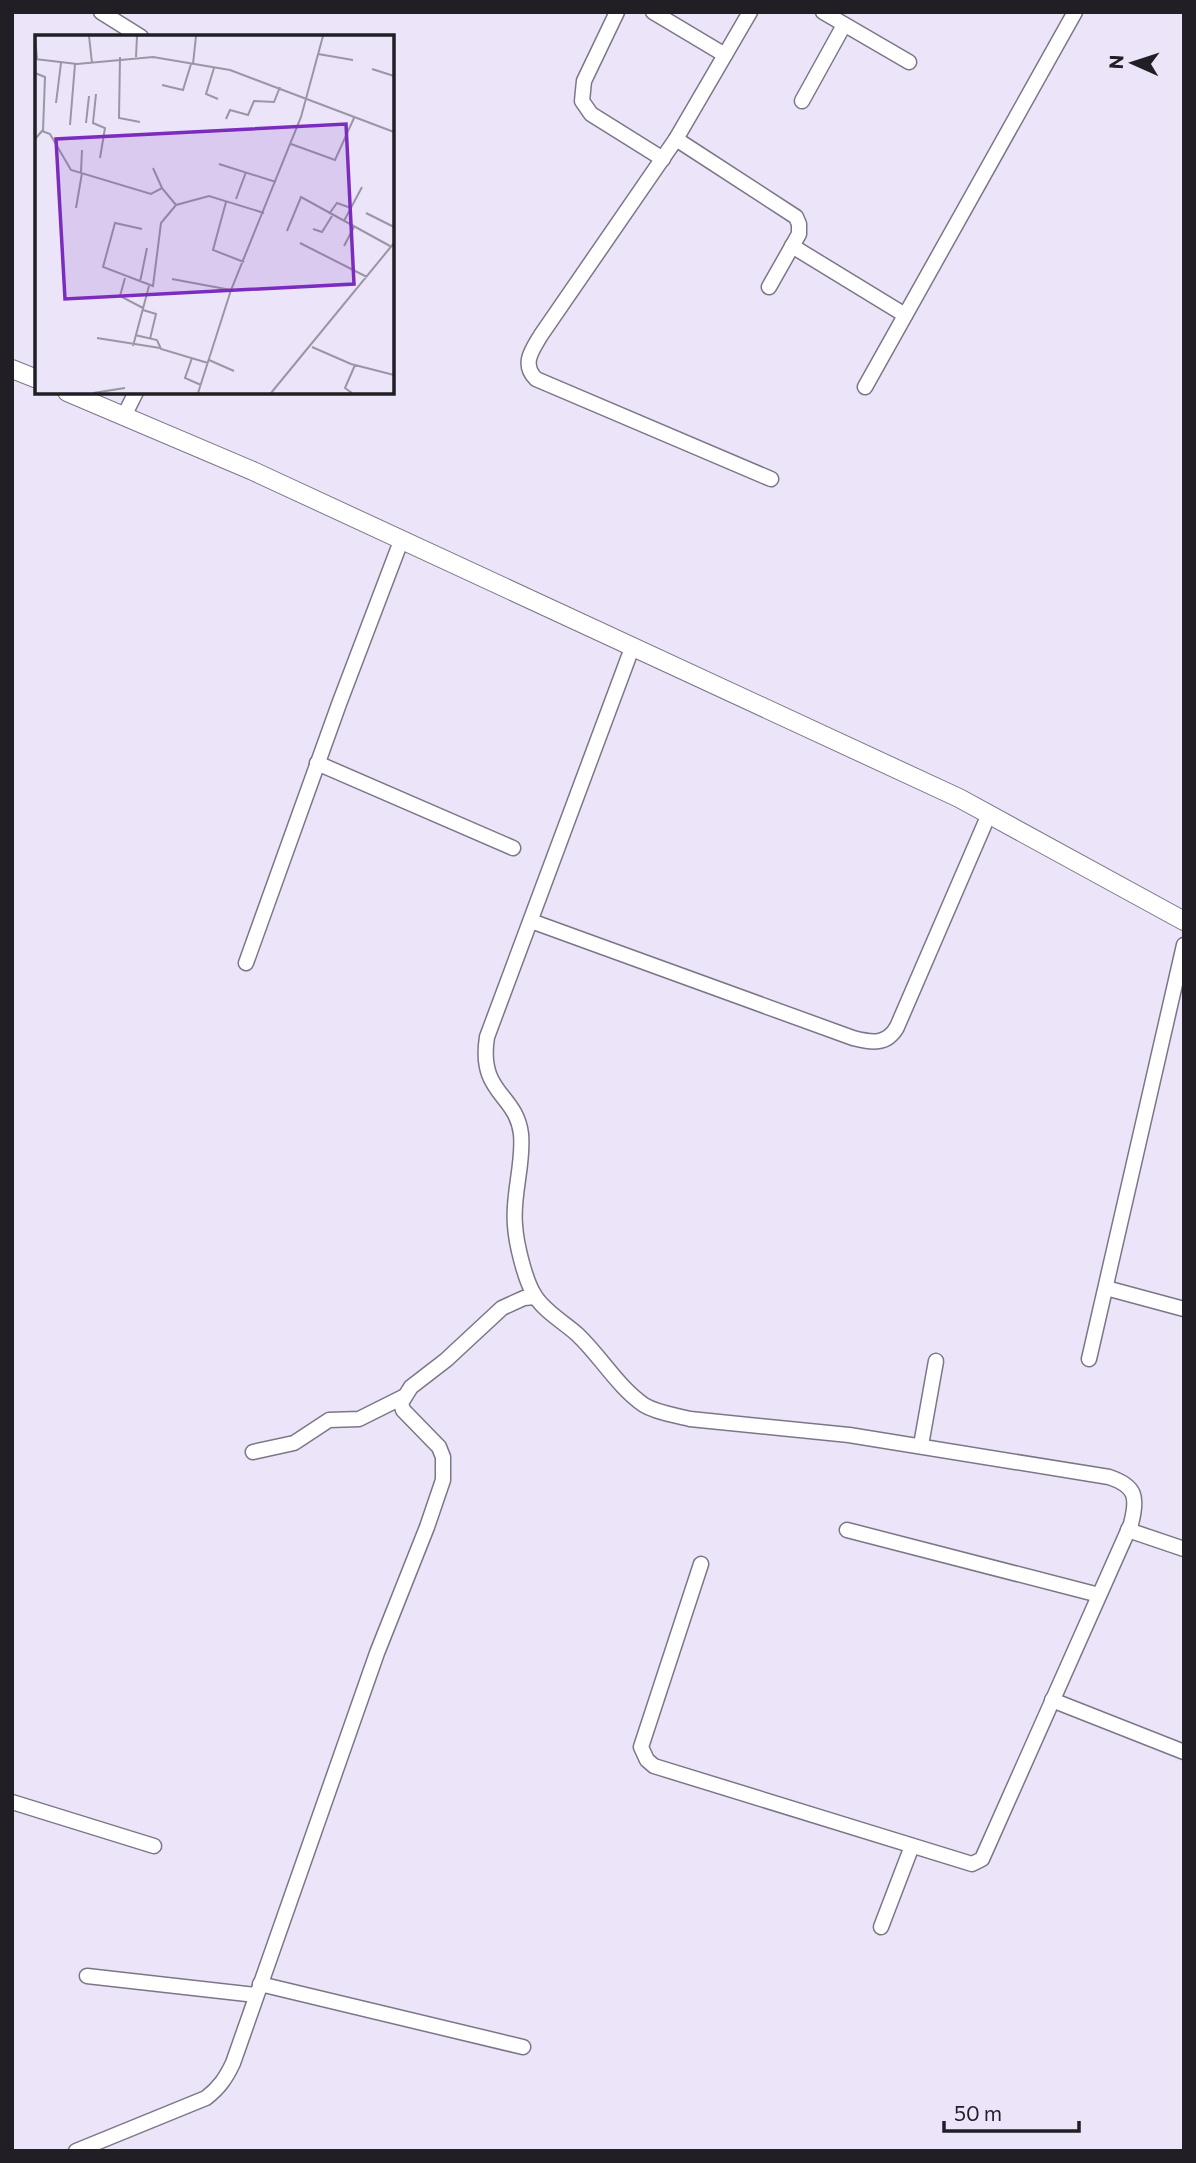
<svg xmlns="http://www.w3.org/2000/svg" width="1196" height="2163" font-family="Commissioner,sans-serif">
  <rect width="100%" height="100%" fill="#ece5f9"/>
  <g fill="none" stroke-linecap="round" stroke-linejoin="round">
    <g stroke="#7c7687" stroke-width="17">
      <g id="minor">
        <polyline points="101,12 141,37"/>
        <polyline points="617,12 584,81 582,101 591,114 663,159"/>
        <polyline points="653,12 725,55"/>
        <path d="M750,12L676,139L541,335C532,350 521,364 536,379L771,479"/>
        <polyline points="823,12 909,62"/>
        <polyline points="802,101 844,25"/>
        <polyline points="676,139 796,217 799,224 799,234 769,287"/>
        <polyline points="792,246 905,315"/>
        <polyline points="865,387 1075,12"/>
        <polyline points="124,416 136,392"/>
        <path d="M632,648L487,1037C478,1094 516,1093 521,1134C524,1164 512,1195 515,1225C516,1243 525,1281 535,1296C545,1312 565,1323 578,1335C601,1357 618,1387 644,1405C657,1413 675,1415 690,1419L849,1435L1109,1477C1136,1486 1138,1497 1131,1524L982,1859L972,1864L654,1766L647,1760L641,1747L701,1564"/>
        <polyline points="317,763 513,848"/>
        <path d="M531,921L853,1038C872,1043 887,1045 897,1027L989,814"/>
        <polyline points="246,963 339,704 401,541"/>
        <polyline points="1106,1288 1184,1309"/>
        <polyline points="1089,1359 1184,945"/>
        <polyline points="921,1445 936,1361"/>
        <polyline points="253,1452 294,1443 329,1420 359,1419 403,1397"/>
        <polyline points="847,1530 1099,1595"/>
        <polyline points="1128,1530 1184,1549"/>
        <polyline points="1052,1700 1184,1752"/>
        <polyline points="12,1802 154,1846"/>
        <polyline points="881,1927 912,1846"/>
        <polyline points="87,1976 256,1995"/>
        <polyline points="260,1984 523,2047"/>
        <path d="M76,2151L206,2098C219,2088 226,2078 233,2063L377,1653L427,1527L443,1480V1457L439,1447L403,1410L401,1403L411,1387L446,1360L502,1308L524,1298L535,1297"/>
      </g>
    </g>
    <g stroke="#7c7687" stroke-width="20">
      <g id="tertiary">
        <polyline points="12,369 37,379"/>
        <polyline points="67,392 253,471 959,798 1184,921"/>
      </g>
    </g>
    <use href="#minor" stroke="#fff" stroke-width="14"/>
    <use href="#tertiary" stroke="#fff" stroke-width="18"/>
  </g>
  <g transform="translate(35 35)">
    <rect width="359" height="359" fill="#ece5f9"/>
    <path fill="none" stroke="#9b95a4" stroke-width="2" d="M0,1L2,23M54,1L57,28M283,19L318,25M85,22L84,83L105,87M101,22L102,1M0,24L42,29L118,22L195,35L359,97M158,29L161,1M179,33L171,59L183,64M337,34L359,41M0,38L10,42L8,96M127,50L148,55L156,29M61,59L58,88L70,93L65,123M21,68L26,28M191,84L195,75L213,80L219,66L239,67L245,52M51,88L54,61M35,90L40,29M0,104L7,96L15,99L36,135L116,159L127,153L141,170M256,109L300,125L319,83M184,129L241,147M118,133L127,153M46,137L47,115M201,164L211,137M191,167L178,215L209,227M41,173L47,138M331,178L359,192M294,179L302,168L316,173M309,186L327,152M107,194L80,188L68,232L118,251L126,188L141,170L174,161L229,178M278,194L287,197L297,181M252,196L266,162L355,211M265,208L332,242M309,211L319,192M90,243L85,261L108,273M137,244L196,255M105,247L112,213M108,275L121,279L115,304M100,300L122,305L126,314L173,328M62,303L125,313M98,311L114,251M277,312L316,329L359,340M157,323L150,343L166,350M174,325L199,336M58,358L90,353M163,358L196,255L266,82L288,1M236,358L359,208M317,358L310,353L320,330"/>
    <path fill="#7b2cbf" fill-opacity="0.15" stroke="#7b2cbf" stroke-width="3.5" d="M311,89L319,249L30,264L21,104Z"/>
    <rect width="359" height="359" fill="none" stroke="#211e25" stroke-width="3.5"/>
  </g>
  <rect width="1196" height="2163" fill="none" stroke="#211e25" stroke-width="28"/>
  <g transform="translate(1133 63) rotate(273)" stroke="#ece5f9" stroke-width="5" paint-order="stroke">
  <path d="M0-5L12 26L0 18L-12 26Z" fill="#211e25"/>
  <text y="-10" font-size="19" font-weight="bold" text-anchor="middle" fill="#211e25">N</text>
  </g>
  <path d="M944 2121v10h135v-10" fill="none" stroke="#211e25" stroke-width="3.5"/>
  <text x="954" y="2121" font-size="21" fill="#211e25" stroke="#ece5f9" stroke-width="5" paint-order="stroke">50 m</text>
</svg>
